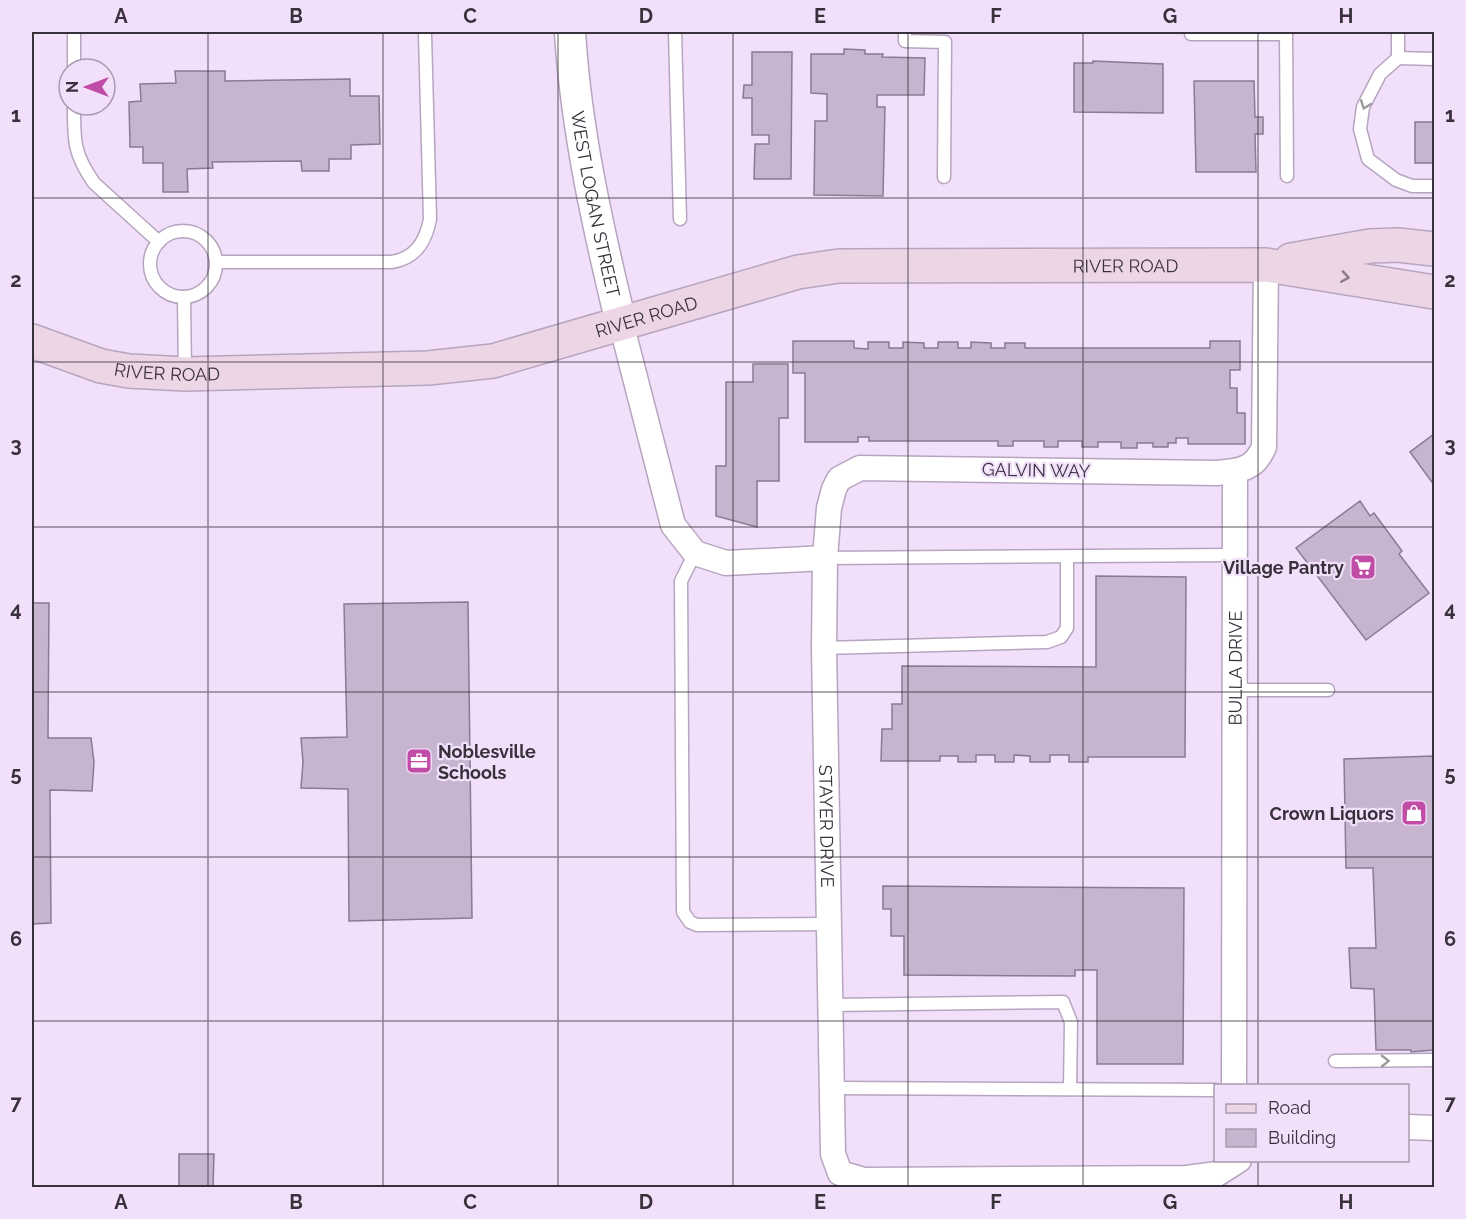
<svg xmlns="http://www.w3.org/2000/svg" width="1466" height="1219" font-family="Raleway,sans-serif">
  <rect width="100%" height="100%" fill="#f2e0fb"/>
  <g fill="#c7b5cf" stroke="#8b7a93" stroke-width="1.5">
    <polygon points="844,49 865,50 865,54 883,54 882,57 925,58 924,95 877,95 877,107 885,107 883,196 814,195 815,121 827,121 827,94 811,93 811,54 844,54"/>
    <polygon points="752,52 792,52 791,179 754,179 755,144 769,144 769,135 752,135 752,98 743,98 744,85 752,85"/>
    <polygon points="1093,61 1163,64 1163,113 1074,112 1074,63 1093,63"/>
    <polygon points="175,71 225,71 225,81 350,79 350,96 379,96 380,144 351,145 351,159 329,159 329,171 302,171 301,161 212,162 213,168 187,169 188,192 163,192 163,163 143,163 143,147 130,147 129,102 141,101 140,84 176,83"/>
    <polygon points="1194,81 1254,81 1255,117 1263,117 1263,134 1255,134 1256,172 1196,172"/>
    <rect x="1415" y="122" width="19" height="41"/>
    <polygon points="793,341 854,341 854,348 868,349 868,342 889,342 889,348 903,348 903,342 924,343 924,348 938,348 938,342 958,342 958,348 971,348 971,342 991,343 991,348 1005,348 1005,343 1025,343 1025,348 1210,348 1210,341 1240,341 1240,370 1230,370 1230,388 1237,388 1237,413 1245,413 1245,444 1188,444 1188,438 1176,438 1176,443 1168,443 1168,447 1153,447 1153,443 1137,443 1137,448 1121,448 1121,442 1098,442 1098,447 1082,447 1082,441 1058,441 1058,447 1044,447 1044,441 1013,441 1013,446 998,446 998,441 869,441 869,437 858,437 858,442 805,442 805,373 793,373"/>
    <polygon points="753,364 788,364 788,418 779,418 779,481 757,481 757,527 716,516 716,466 726,466 726,382 753,382"/>
    <polygon points="1434,434 1434,485 1410,452"/>
    <polygon points="1360,501 1370,516 1374,513 1402,551 1399,554 1429,593 1366,640 1296,548"/>
    <polygon points="1096,576 1186,577 1185,757 1088,757 1088,762 1069,762 1069,755 1050,755 1050,762 1030,762 1030,756 1014,755 1014,762 995,762 995,755 976,755 976,762 958,762 958,756 940,756 940,761 881,761 882,729 892,729 892,704 902,704 902,666 1096,667"/>
    <polygon points="468,602 472,918 349,921 348,789 301,788 303,762 301,738 347,737 344,604"/>
    <polygon points="32,603 49,603 48,738 91,738 94,762 92,791 50,790 51,923 32,924"/>
    <polygon points="1434,756 1434,1050 1411,1052 1411,1050 1376,1050 1374,989 1351,988 1349,948 1376,948 1373,868 1346,868 1344,759"/>
    <polygon points="883,886 1184,888 1183,1064 1097,1064 1097,970 1075,970 1075,976 904,975 904,936 891,936 891,909 883,909"/>
    <polygon points="179,1154 214,1154 213,1188 179,1188"/>
  </g>
  <g fill="none" stroke-linecap="round" stroke-linejoin="round">
    <g stroke="#b7a5bf" stroke-width="15">
      <g id="service">
        <polyline points="74,32 74,69"/>
        <polyline points="675,32 680,219"/>
        <polyline points="905,32 905,41 945,42 944,177"/>
        <polyline points="1286,32 1287,176"/>
        <polyline points="1398,32 1398,58 1434,59"/>
        <polyline points="1191,34 1286,34"/>
        <polyline points="1398,58 1380,74 1363,107 1360,129 1368,159 1396,180 1412,186 1434,186"/>
        <path d="M74,105C74,140 73,153 94,183L159,242"/>
        <circle cx="183" cy="264" r="33"/>
        <path d="M216,262H391C415,259 426,241 430,219L425,35"/>
        <polyline points="184,297 185,373"/>
        <polyline points="695,553 681,581 683,912 690,922 697,925 829,924"/>
        <polyline points="825,558 1234,555"/>
        <polyline points="824,648 1047,642 1061,637 1067,628 1067,557"/>
        <polyline points="1234,690 1328,690"/>
        <polyline points="831,1005 1063,1002 1071,1022 1070,1089"/>
        <polyline points="1335,1061 1434,1060"/>
        <polyline points="832,1088 1216,1090"/>
      </g>
    </g>
    <g stroke="#b7a5bf" stroke-width="27">
      <g id="minor">
        <polyline points="621,323 673,525 695,553 726,563 825,558"/>
        <path id="s1" d="M1235,471L1217,473L860,468L839,479L834,489L829,508L825,558L824,648L833,1154L840,1173L864,1180L1187,1178L1217,1174L1239,1160"/>
        <path id="s2" d="M1234,1086L1235,471C1251,467 1257,462 1264,447L1266,265"/>
        <polyline points="1408,1127 1434,1128"/>
      </g>
    </g>
    <g stroke="#b7a5bf" stroke-width="33">
      <g id="tertiary">
        <path id="s3" d="M570,32C576,130 598,228 621,323"/>
      </g>
    </g>
    <g stroke="#b7a5bf" stroke-width="36">
      <g id="secondary">
        <polyline points="1291,260 1370,246 1398,245 1434,249"/>
        <path id="s4" d="M32,341L101,366L129,371L185,374L428,368L493,361L798,272L839,266L1266,265L1434,292"/>
      </g>
    </g>
    <use href="#service" stroke="#fff" stroke-width="12"/>
    <use href="#minor" stroke="#fff" stroke-width="24"/>
    <use href="#tertiary" stroke="#fff" stroke-width="30"/>
    <use href="#secondary" stroke="#ecd6e6" stroke-width="33"/>
  </g>
  <defs><path id="oneway-chevron" d="M-2-3.5L2.5 0L-2 3.5" fill="none" stroke-width="1.6" stroke-linecap="round" stroke-linejoin="round" transform="scale(1.5)"/></defs>
  <g stroke="#9c989d">
    <use href="#oneway-chevron" transform="translate(1365 105) rotate(111)"/>
    <use href="#oneway-chevron" transform="translate(1385 1061) rotate(-1)"/>
  </g>
  <use stroke="#897b88" href="#oneway-chevron" transform="translate(1345 277) rotate(9)"/>
  <path fill="none" stroke="#38313b" stroke-width="1.5" stroke-opacity="0.55" d="M208,32V1188M383,32V1188M558,32V1188M733,32V1188M908,32V1188M1083,32V1188M1258,32V1086M32,198H1434M32,362H1434M32,527H1434M32,692H1434M32,857H1434M32,1021H1434M1258,1160V1188"/>
  <defs>
    <g id="supermarket-square" transform="scale(1.35)"><rect x="-9" y="-9" width="18" height="18" rx="4" fill="#c04ca5" stroke="#f2e0fb"/><path d="M-6-5.5h2.5l.6 2H6L4.5 2H-2.5L-4.4-4H-6ZM-1.5 3.2a1.3 1.3 0 1 0 .1 0ZM3 3.2a1.3 1.3 0 1 0 .1 0Z" fill="#fff"/></g>
    <g id="office-square" transform="scale(1.35)"><rect x="-9" y="-9" width="18" height="18" rx="4" fill="#c04ca5" stroke="#f2e0fb"/><path d="M-6-3h4V-5.5h4V-3h4V5H-6ZM-1-4.5V-3h2v-1.5ZM-6 0V1H6V0Z" fill="#fff"/></g>
    <g id="shop-square" transform="scale(1.35)"><rect x="-9" y="-9" width="18" height="18" rx="4" fill="#c04ca5" stroke="#f2e0fb"/><path d="M-5-2.5h2.3a2.7 3.5 0 0 1 5.4 0H5L5.5 6h-11ZM-1.5-2.5h3a1.5 2.3 0 0 0-3 0Z" fill="#fff"/></g>
  </defs>
  <g fill-rule="evenodd">
    <use href="#supermarket-square" x="1363" y="567"/>
    <use href="#office-square" x="419" y="761"/>
    <use href="#shop-square" x="1414" y="813"/>
  </g>
  <g text-anchor="middle" dominant-baseline="central" stroke-width="4.5" stroke-linejoin="round" paint-order="stroke">
    <g font-size="18" fill="#38313b" stroke="#f2e0fb">
      <text stroke="none"><textPath href="#s3" startOffset="174">WEST LOGAN STREET</textPath></text>
      <text stroke="none"><textPath href="#s4" startOffset="1112">RIVER ROAD</textPath></text>
      <text stroke="none"><textPath href="#s4" startOffset="626">RIVER ROAD</textPath></text>
      <text stroke="none"><textPath href="#s4" startOffset="140">RIVER ROAD</textPath></text>
      <text transform="translate(1036 470) rotate(1)">GALVIN WAY</text>
      <text stroke="none"><textPath href="#s2" startOffset="418">BULLA DRIVE</textPath></text>
      <text stroke="none"><textPath href="#s1" startOffset="748">STAYER DRIVE</textPath></text>
    </g>
    <g font-size="18" font-weight="bold" fill="#38313b" stroke="#f2e0fb" text-anchor="end">
      <text x="1344" y="567">Village Pantry</text>
      <text x="438" y="751" text-anchor="start">Noblesville<tspan x="438" dy="21">Schools</tspan></text>
      <text x="1394" y="813">Crown Liquors</text>
    </g>
  </g>
  <rect width="1466" height="1219" fill="none" stroke="#f2e0fb" stroke-width="66"/>
  <rect x="1214" y="1084" width="195" height="78" fill="#f2e0fb" stroke="#a89aae" stroke-width="1.5"/>
  <rect x="1226" y="1104" width="30" height="9" fill="#ecd6e6" stroke="#a89aae" stroke-width="1.5"/>
  <text x="1268" y="1114" font-size="18" fill="#38313b">Road</text>
  <rect x="1226" y="1129" width="30" height="18" fill="#c7b5cf" stroke="#a89aae" stroke-width="1.5"/>
  <text x="1268" y="1144" font-size="18" fill="#38313b">Building</text>
  <g transform="translate(87 87) rotate(270)"><circle r="28" fill="#f2e0fb" stroke="#a89aae" stroke-width="1.5"/>
  <path d="M0-4.5L10 22L0 15L-10 22Z" fill="#c04ca5"/>
  <text y="-9" font-size="16" font-weight="bold" text-anchor="middle" fill="#38313b">N</text>
  </g>
  <rect x="33" y="33" width="1400" height="1153" fill="none" stroke="#38313b" stroke-width="2"/>
  <g font-size="20" text-anchor="middle" font-weight="bold" fill="#38313b">
    <text x="121" y="23">A</text>
    <text x="296" y="23">B</text>
    <text x="470" y="23">C</text>
    <text x="646" y="23">D</text>
    <text x="820" y="23">E</text>
    <text x="996" y="23">F</text>
    <text x="1170" y="23">G</text>
    <text x="1346" y="23">H</text>
    <text x="16" y="122">1</text>
    <text x="1450" y="122">1</text>
    <text x="16" y="287">2</text>
    <text x="1450" y="287">2</text>
    <text x="16" y="452">3</text>
    <text x="1450" y="452">3</text>
    <text x="16" y="616">4</text>
    <text x="1450" y="616">4</text>
    <text x="16" y="781">5</text>
    <text x="1450" y="781">5</text>
    <text x="16" y="946">6</text>
    <text x="1450" y="946">6</text>
    <text x="16" y="1110">7</text>
    <text x="1450" y="1110">7</text>
    <text x="121" y="1209">A</text>
    <text x="296" y="1209">B</text>
    <text x="470" y="1209">C</text>
    <text x="646" y="1209">D</text>
    <text x="820" y="1209">E</text>
    <text x="996" y="1209">F</text>
    <text x="1170" y="1209">G</text>
    <text x="1346" y="1209">H</text>
  </g>
</svg>
